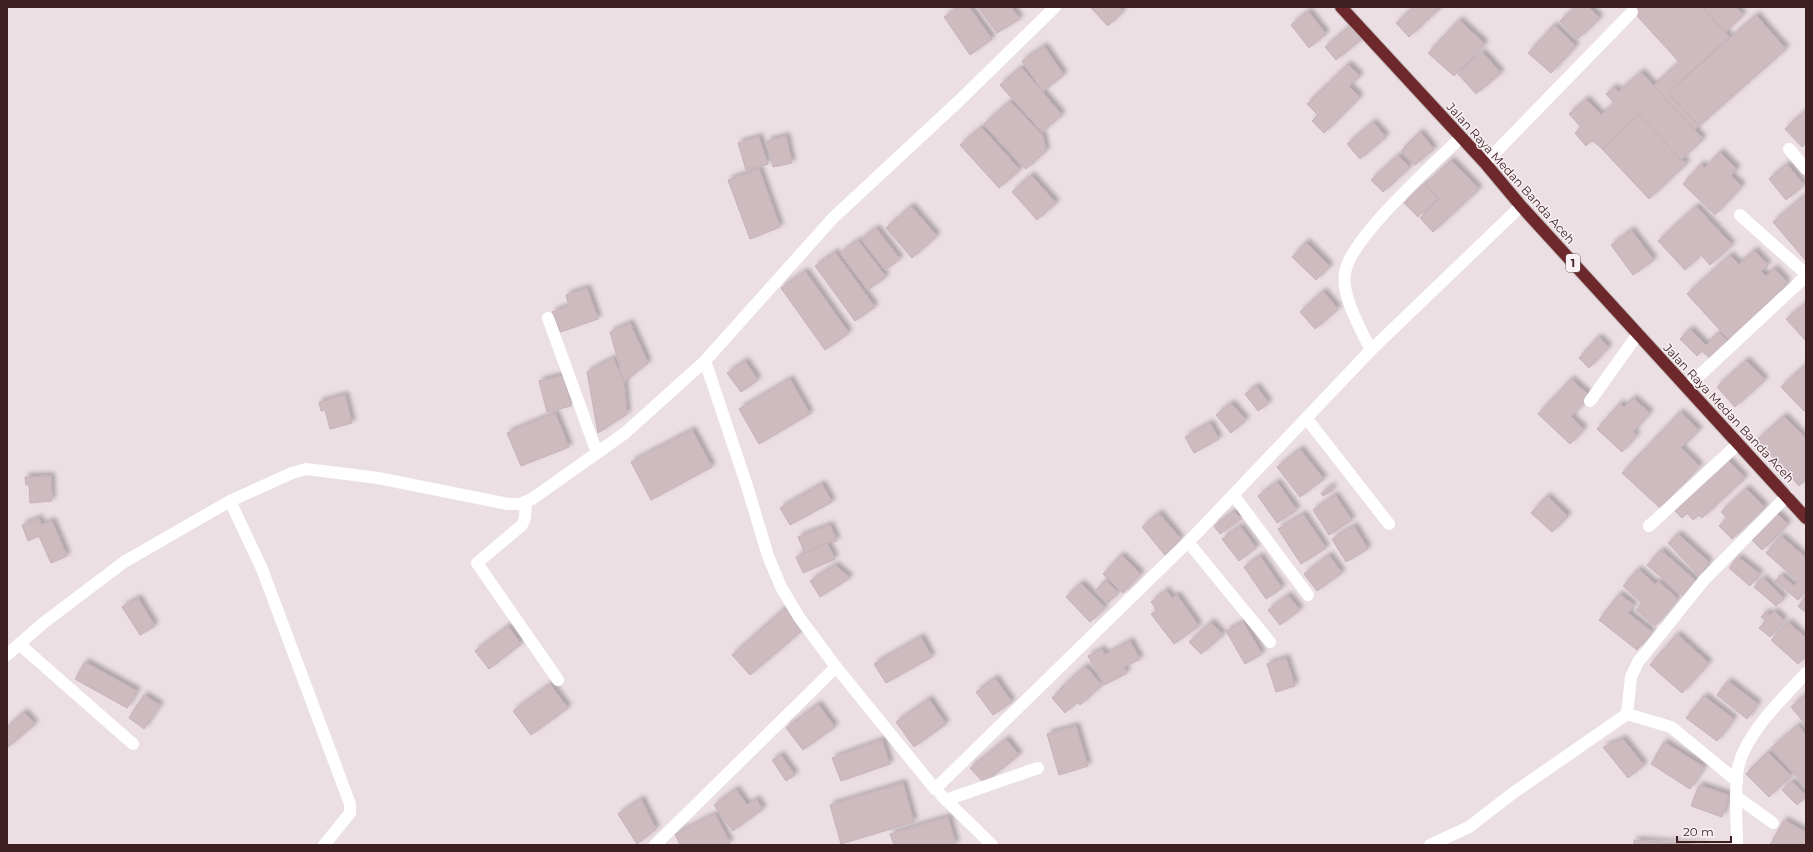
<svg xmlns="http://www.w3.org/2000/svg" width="1813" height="852" font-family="Montserrat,sans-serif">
  <defs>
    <filter id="shadow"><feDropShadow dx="3.5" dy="-3.5" stdDeviation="2" flood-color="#0004"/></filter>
  </defs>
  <rect width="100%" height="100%" fill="#ecdfe3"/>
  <g fill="#cdbbc0" stroke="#c6b1b6" filter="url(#shadow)">
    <polygon points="959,7 969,7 992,39 970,55 944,17"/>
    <polygon points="978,7 1011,7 1020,19 997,33"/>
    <polygon points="1090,7 1119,7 1123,11 1108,26"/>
    <polygon points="1414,7 1441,7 1409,37 1396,23"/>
    <polygon points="1575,7 1589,7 1600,18 1578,39 1560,21"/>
    <polygon points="1629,7 1702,7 1729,37 1668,93 1699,126 1694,130 1653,86 1679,62"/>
    <polygon points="1702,7 1736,7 1743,15 1725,32"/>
    <polygon points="1308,11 1326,34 1309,48 1291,25"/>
    <polygon points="1756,15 1786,49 1699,126 1668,93"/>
    <polygon points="1459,20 1485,44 1454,76 1428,53"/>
    <polygon points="1352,24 1363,38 1336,60 1325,47"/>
    <polygon points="1554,25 1576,46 1551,73 1528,53"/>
    <polygon points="1044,46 1064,75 1043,91 1022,61"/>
    <polygon points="1482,52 1501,73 1476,94 1458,74"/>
    <polygon points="1348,64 1360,76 1349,86 1360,97 1324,133 1312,121 1318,115 1307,104"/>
    <polygon points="1021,67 1062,115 1042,132 1000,85"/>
    <polygon points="1641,72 1703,139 1681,160 1639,114 1602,149 1592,140 1586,146 1575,133 1581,127 1569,114 1586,99 1601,115 1614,103 1606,94 1614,87 1618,92"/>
    <polygon points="1010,101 1043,136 1046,151 1026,169 984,124"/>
    <polygon points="1806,110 1806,143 1802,147 1785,129"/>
    <polygon points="1639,114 1681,160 1687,163 1649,199 1602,149"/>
    <polygon points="1373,122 1386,137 1360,159 1347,144"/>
    <polygon points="981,127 1020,170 999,188 960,145"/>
    <polygon points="1420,132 1434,149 1415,165 1401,151"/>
    <polygon points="786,136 792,163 773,167 767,141"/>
    <polygon points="759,137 768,164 746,170 738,143"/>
    <polygon points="1720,152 1737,169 1731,176 1742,186 1715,215 1683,184 1701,164 1705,168"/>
    <polygon points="1398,155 1410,167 1383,192 1371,180"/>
    <polygon points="1451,160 1479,189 1433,232 1420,218 1440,199 1426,184"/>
    <polygon points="1787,164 1804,185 1786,200 1769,179"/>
    <polygon points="759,169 780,227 750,239 728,180"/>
    <polygon points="1031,175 1056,203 1037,220 1012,192"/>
    <polygon points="1424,184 1438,198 1418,217 1404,203"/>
    <polygon points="1806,194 1806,261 1773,222"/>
    <polygon points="911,206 937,236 912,258 886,228"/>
    <polygon points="1696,206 1732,245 1710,265 1701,255 1685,270 1658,241"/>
    <polygon points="876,228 900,259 885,270 861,239"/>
    <polygon points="1631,230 1654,260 1633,275 1611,245"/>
    <polygon points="858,240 886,277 868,290 840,253"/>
    <polygon points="1306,242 1330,266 1316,280 1292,257"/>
    <polygon points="1754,250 1768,265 1761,271 1766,276 1774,268 1786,281 1785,287 1728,339 1687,294 1730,255 1739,264"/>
    <polygon points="835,252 875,307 855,321 815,266"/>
    <polygon points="805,271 849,333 825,350 781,288"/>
    <polygon points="587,288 598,319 560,332 552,312 569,306 566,295"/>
    <polygon points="1323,291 1338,309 1315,329 1300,312"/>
    <polygon points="1806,303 1806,341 1786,319"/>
    <polygon points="630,323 648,363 624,382 610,332"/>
    <polygon points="1690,329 1706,345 1719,332 1731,344 1713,361 1702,351 1697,356 1680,339"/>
    <polygon points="1598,337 1609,347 1589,368 1579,358"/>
    <polygon points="613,358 624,382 627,414 598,433 587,372"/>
    <polygon points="1746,360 1765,380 1735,407 1717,387"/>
    <polygon points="745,361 758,380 741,392 727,373"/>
    <polygon points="1806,364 1806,409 1804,411 1781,387"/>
    <polygon points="564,375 571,406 547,412 539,381"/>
    <polygon points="790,379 810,414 759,444 739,409"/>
    <polygon points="1571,379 1590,396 1571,417 1584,429 1570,444 1538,414"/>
    <polygon points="1256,386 1269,403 1258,411 1245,394"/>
    <polygon points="345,395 352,423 330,429 325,410 321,411 319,402"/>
    <polygon points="1633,398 1650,413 1633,432 1637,435 1622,452 1597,429 1620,403 1624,407"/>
    <polygon points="1231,403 1246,420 1231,433 1216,415"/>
    <polygon points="1680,412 1699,430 1681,448 1700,466 1660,508 1622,473"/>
    <polygon points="555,413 569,447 521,466 507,433"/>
    <polygon points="1784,416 1806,439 1806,479 1799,486 1757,440"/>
    <polygon points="1210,423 1219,439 1194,453 1185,437"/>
    <polygon points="692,430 712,467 651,500 631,462"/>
    <polygon points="1300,449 1324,479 1300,497 1277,467"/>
    <polygon points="1727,459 1745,478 1702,518 1699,515 1693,520 1687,513 1682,518 1674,510"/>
    <polygon points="51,476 52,501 30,503 29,485 26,485 25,477"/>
    <polygon points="1277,482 1297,510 1277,523 1258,496"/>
    <polygon points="822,484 832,502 790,525 780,508"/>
    <polygon points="1331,486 1333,490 1323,496 1321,493"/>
    <polygon points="1746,488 1765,507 1732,539 1719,526 1727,518 1721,512"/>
    <polygon points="1335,495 1352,520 1329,535 1313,510"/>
    <polygon points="1547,496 1568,516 1552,532 1531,513"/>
    <polygon points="1234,511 1241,519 1220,534 1214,526"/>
    <polygon points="1775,511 1788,524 1762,550 1749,537"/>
    <polygon points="1159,513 1180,538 1168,559 1142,527"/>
    <polygon points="1303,514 1326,548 1301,564 1278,529"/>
    <polygon points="39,518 41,525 52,521 67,556 51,563 39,536 28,541 22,525"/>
    <polygon points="830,525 837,541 827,543 805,554 798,537"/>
    <polygon points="1240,526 1256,548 1239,561 1222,539"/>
    <polygon points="1354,526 1368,549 1346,562 1332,539"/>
    <polygon points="1678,534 1709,562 1700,577 1668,543"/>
    <polygon points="1781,536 1806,558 1806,591 1798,600 1775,581 1781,575 1794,586 1798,581 1766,553"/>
    <polygon points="827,543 835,559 803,573 796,557"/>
    <polygon points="1661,550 1697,582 1684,597 1647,565"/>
    <polygon points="1121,555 1141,574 1123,593 1103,574"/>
    <polygon points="1329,555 1342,573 1317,591 1304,574"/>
    <polygon points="1260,556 1282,588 1266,599 1244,567"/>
    <polygon points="1738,557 1760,574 1750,586 1729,568"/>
    <polygon points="835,565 850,578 820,597 810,581"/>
    <polygon points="1638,569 1655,584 1658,581 1678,599 1655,626 1636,610 1642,603 1623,586"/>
    <polygon points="1763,578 1784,598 1776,606 1754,587"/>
    <polygon points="1106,580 1118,593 1108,603 1096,590"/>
    <polygon points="1081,583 1105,608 1090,622 1066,597"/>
    <polygon points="1166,590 1172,598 1177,595 1199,626 1174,644 1151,614 1157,610 1151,602"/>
    <polygon points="1619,594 1634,605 1628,613 1652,632 1637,650 1599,620"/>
    <polygon points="1288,595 1300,610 1280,625 1268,610"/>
    <polygon points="1806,597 1806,613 1798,606"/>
    <polygon points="138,598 155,626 140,635 122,607"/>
    <polygon points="786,607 805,628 750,675 732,655"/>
    <polygon points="1774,611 1784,620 1770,637 1759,628 1766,621 1761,617 1766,612 1770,615"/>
    <polygon points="1211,622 1223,635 1201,654 1189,642"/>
    <polygon points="1243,622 1262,654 1245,664 1226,631"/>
    <polygon points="1788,622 1806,638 1806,656 1798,664 1771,640"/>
    <polygon points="508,626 521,644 489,669 475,651"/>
    <polygon points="1677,634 1709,663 1682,693 1650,665"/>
    <polygon points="921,637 932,657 886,683 874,664"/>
    <polygon points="1130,641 1140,659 1124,667 1127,673 1104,685 1088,656 1102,649 1105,655"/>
    <polygon points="1286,658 1295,686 1276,692 1267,664"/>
    <polygon points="85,662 137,691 127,708 75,679"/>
    <polygon points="1085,666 1102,685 1080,705 1077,702 1065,713 1052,698 1061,690 1060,689"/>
    <polygon points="995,678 1012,702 993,715 976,692"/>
    <polygon points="1728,681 1758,704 1747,719 1717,695"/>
    <polygon points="550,684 568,708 531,735 513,711"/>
    <polygon points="1806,694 1806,725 1791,707"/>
    <polygon points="144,695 160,705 144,729 129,718"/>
    <polygon points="1704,696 1734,719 1717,741 1686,718"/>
    <polygon points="929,699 946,724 914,747 896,722"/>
    <polygon points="818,704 835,727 803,750 786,728"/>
    <polygon points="24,712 35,724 7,748 7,727"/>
    <polygon points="1798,725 1806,735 1806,784 1804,785 1771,748"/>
    <polygon points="1076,726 1088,766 1059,775 1047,734"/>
    <polygon points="1006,739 1019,755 984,783 970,768"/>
    <polygon points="1623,739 1644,765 1628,778 1603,747"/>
    <polygon points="882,740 890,764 841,781 832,758"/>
    <polygon points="1664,742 1704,767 1690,789 1651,764"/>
    <polygon points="1768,752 1791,776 1769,797 1746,774"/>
    <polygon points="781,755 795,775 786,781 772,760"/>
    <polygon points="1792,781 1806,796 1797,805 1782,790"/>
    <polygon points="903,783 914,822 841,844 830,805"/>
    <polygon points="1699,785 1729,795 1722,817 1691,806"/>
    <polygon points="736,789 747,805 756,799 763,809 733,831 714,805"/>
    <polygon points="641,799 656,829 637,844 618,814"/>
    <polygon points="715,814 730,843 726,845 680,845 675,834"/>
    <polygon points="948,817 956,845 894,845 890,834"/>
    <polygon points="1784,820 1806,832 1806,845 1770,845"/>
    <polygon points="1634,840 1706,845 1634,845"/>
  </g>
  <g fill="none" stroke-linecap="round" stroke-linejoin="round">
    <g stroke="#c5bcbd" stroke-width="14">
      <polyline id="highway" points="1341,7 1485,163 1521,206 1806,518"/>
    </g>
    <g stroke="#fff" stroke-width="12">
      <polyline points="1055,7 961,99 833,218 705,361 747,486 768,556 781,587 799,617 836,667 935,789 1195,535 1371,350 1521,206"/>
      <polyline points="1789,149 1806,169"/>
      <polyline points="1485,163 1632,12"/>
      <polyline points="1740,215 1806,274"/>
      <polyline points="548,318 597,453"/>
      <path d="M1371,350C1361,330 1341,296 1345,273C1350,238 1434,164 1461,137"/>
      <polyline points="1687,387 1806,276"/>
      <polyline points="1590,401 1638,334"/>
      <polyline points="1307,419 1389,524"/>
      <polyline points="1234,496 1308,595"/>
      <polyline points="230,501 262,569 350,804 350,813 324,845"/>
      <polyline points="526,502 525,518 522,525 477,563 558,680"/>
      <polyline points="1649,526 1738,444"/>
      <polyline points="1188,542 1270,642"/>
      <polyline points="19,644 133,744"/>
      <polyline points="7,655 42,624 124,562 230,501 292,473 306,469 378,478 508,504 519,504 532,499 597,453 625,433 705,361"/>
      <polyline points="1627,714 1631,677 1638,662 1704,580 1787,496"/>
      <polyline points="941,795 992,845"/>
      <polyline points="1737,797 1773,823"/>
      <polyline points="946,800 1038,768"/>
      <polyline points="655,845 836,667"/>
      <polyline points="1430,845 1469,827 1513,793 1627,714 1671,727 1737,781"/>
      <path d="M1737,845C1737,820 1734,792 1738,768C1745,734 1783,698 1806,673"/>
    </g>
    <use href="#highway" stroke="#6c282a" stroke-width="12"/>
  </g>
  <g text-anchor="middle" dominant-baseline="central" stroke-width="3" stroke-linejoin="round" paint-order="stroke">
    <rect fill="#f8f0f3" stroke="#755e61" stroke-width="1" x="1566" y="254" width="14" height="18" rx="3"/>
    <g font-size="11" font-weight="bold" fill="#3d1f22">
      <text x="1573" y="263">1</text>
    </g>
    <g font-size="12" fill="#3d1f22" stroke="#f8f0f3">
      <text transform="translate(1511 173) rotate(48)">Jalan Raya Medan Banda Aceh</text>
      <text transform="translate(1729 413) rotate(47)">Jalan Raya Medan Banda Aceh</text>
    </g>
  </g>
  <rect width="1813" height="852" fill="none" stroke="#3d1f22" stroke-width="16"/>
  <path d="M1677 836v6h54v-6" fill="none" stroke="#3d1f22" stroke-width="2"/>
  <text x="1683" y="836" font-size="12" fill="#3d1f22" stroke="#f8f0f3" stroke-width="3" paint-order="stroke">20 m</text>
</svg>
